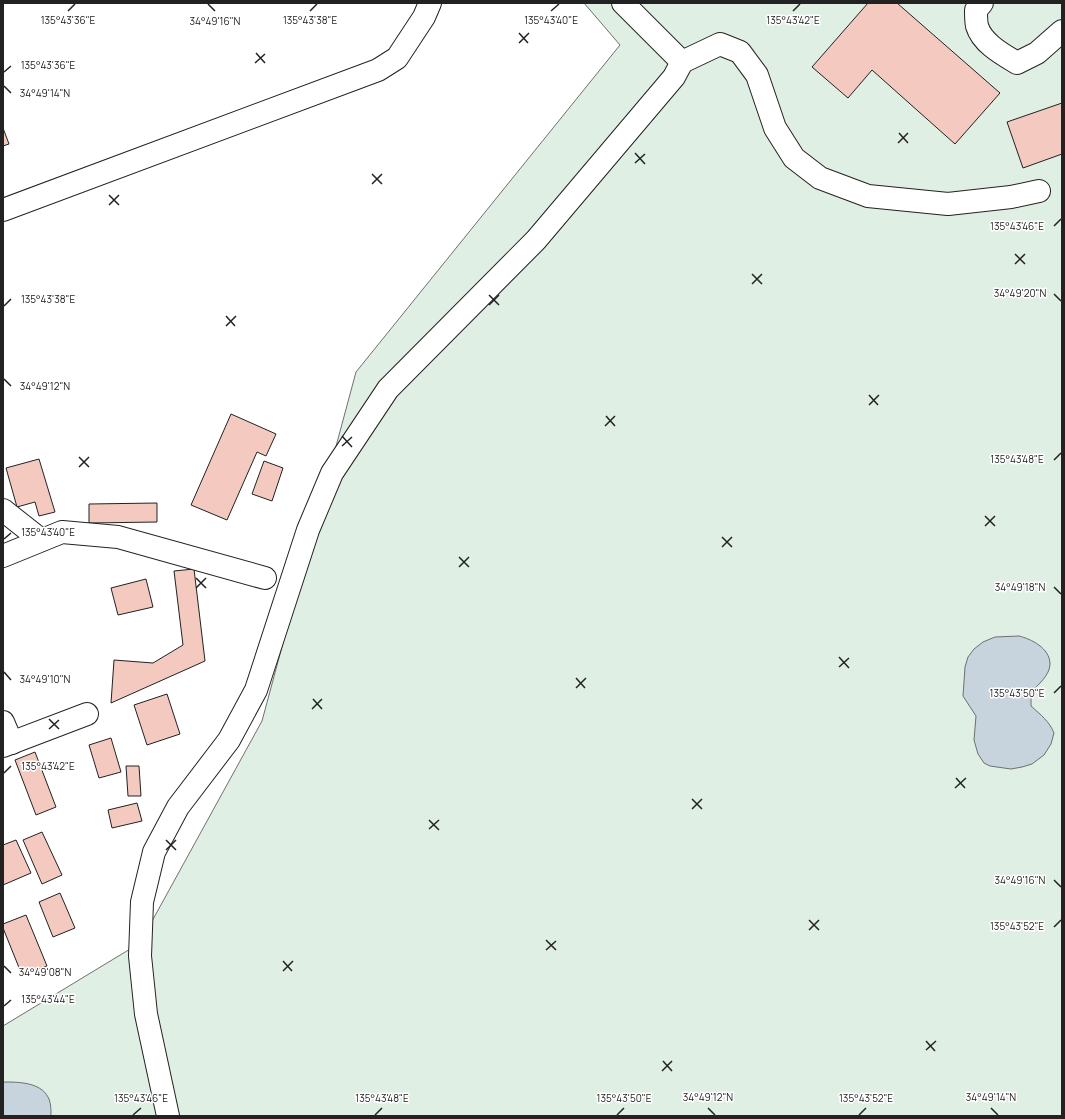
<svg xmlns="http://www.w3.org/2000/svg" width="1065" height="1119" font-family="Manrope,sans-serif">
  <rect width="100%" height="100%" fill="#fff"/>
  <polygon fill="#e0efe3" stroke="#6f6f6f" points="584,3 1062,3 1062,1116 3,1116 3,1026 140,943 262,721 356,372 620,45"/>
  <g fill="#c7d3dd" stroke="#6f6f6f">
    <path d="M1019,636C1031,639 1050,648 1050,664C1050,675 1038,685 1031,692V706C1041,715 1049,721 1054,733L1051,744L1044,755L1032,764L1022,767L1011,769L990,766L984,763L978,754L974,740L976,716L963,696L965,667L968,657L974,649L983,642L995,637Z"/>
    <path d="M3,1082C18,1082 40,1082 48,1097C51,1102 51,1110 51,1116H3Z"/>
  </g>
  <g fill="#f3c9c0" stroke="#222">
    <polygon points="868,3 897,3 1000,93 955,144 872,70 848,98 812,67"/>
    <polygon points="1062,103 1062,154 1023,168 1007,122"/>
    <polygon points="3,128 9,144 3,146"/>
    <polygon points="231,414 276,434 266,456 257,452 227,520 191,505"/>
    <polygon points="39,459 55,512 39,516 35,502 17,507 6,468"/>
    <polygon points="264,461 283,468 272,501 252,494"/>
    <polygon points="157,503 157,522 89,523 89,504"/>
    <polygon points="194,569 205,661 111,703 114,660 153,663 183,645 174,571"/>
    <polygon points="146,579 153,607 118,615 111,588"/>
    <polygon points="167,694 180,734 147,745 134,705"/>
    <polygon points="111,738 121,772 99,778 89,745"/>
    <polygon points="35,752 56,807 36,815 15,760"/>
    <polygon points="126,766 139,766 141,796 128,796"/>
    <polygon points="137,803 142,821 112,828 108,810"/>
    <polygon points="42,832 62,875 42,884 23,840"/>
    <polygon points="16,840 31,873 3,885 3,845"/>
    <polygon points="60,893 75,928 53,937 39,902"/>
    <polygon points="26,915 47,966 22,975 3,928 3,924"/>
  </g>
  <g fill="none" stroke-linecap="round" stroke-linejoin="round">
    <g stroke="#222" stroke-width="24">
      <g id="minor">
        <polyline points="623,3 682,62"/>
        <path d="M982,3L976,10C976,15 976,21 977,26C982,43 1002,54 1017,63L1037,53L1062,31"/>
        <polyline points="3,210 378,70 397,58 424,17 430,3"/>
        <polyline points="3,510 41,540"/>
        <polyline points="3,556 62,532 118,537 265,578"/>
        <polyline points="3,722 12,743"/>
        <polyline points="3,746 87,714"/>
        <polyline points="168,1116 146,1014 140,956 142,902 154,852 178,807 229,740 256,690 308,530 332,473 388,389 536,240 674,77 682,62 720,44 740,52 757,75 775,128 794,158 820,178 868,196 948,204 1011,197 1039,191"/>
      </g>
    </g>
    <use href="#minor" stroke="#fff" stroke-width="22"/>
  </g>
  <path fill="none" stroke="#222" stroke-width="1.5" d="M208,4L215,11M68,11L75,4M310,11L317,4M551,11L559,4M793,11L800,4M519,33L528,43M519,43L529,33M256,53L265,63M255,63L265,54M4,72L11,66M4,86L11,93M899,133L908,143M898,143L908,133M635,153L645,164M635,163L645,154M372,174L382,184M372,184L382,174M109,195L119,205M109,205L119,195M1054,226L1061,219M1015,254L1025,264M1015,264L1025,254M752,274L762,284M752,284L762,274M1054,294L1061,301M489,295L499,305M489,305L499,295M4,306L11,299M226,316L235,326M226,326L236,316M4,379L11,386M869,395L878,405M869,405L879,395M606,416L615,426M605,426L615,416M342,436L352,447M342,446L352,437M79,457L89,467M1054,460L1061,453M79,467L89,457M985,516L995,526M985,526L995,516M722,537L732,547M4,539L11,533M722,547L732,537M459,557L469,567M459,567L469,557M196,578L206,588M1054,587L1061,594M196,588L206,578M839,657L849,668M839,667L849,658M4,672L11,680M576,678L585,688M576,688L586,678M1054,693L1061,686M313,699L322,709M312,709L322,699M49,719L59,729M49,729L59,720M4,773L11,766M956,778L965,788M955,788L966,778M692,799L702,809M692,809L702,799M429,820L439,830M429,829L439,820M166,840L176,850M166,850L176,840M1054,880L1061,887M809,920L819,930M1054,927L1061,920M809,930L819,920M546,940L556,950M546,950L556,941M283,961L292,971M4,966L11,973M283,971L293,961M4,1006L11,1000M926,1041L935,1051M926,1050L936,1041M663,1061L672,1071M662,1071L672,1061M708,1108L715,1115M991,1108L998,1115M133,1115L141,1108M375,1115L382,1108M617,1115L624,1108M859,1115L866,1108"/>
  <g font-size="10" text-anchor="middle" fill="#222" stroke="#fff" stroke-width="3" stroke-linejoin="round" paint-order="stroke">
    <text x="68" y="24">135°43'36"E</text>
    <text x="310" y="24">135°43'38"E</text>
    <text x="551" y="24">135°43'40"E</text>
    <text x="793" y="24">135°43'42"E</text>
    <text x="215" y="25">34°49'16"N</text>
    <text x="48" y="69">135°43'36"E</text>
    <text x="45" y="97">34°49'14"N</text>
    <text x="1017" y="230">135°43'46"E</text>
    <text x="1020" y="297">34°49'20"N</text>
    <text x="48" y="303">135°43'38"E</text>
    <text x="45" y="390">34°49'12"N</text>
    <text x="1017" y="463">135°43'48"E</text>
    <text x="48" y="536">135°43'40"E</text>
    <text x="1020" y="591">34°49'18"N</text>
    <text x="45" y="683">34°49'10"N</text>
    <text x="1017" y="697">135°43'50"E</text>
    <text x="48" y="770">135°43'42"E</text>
    <text x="1020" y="884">34°49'16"N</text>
    <text x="1017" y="930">135°43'52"E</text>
    <text x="45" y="976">34°49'08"N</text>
    <text x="48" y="1003">135°43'44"E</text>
    <text x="708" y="1101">34°49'12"N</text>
    <text x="991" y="1101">34°49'14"N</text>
    <text x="141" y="1102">135°43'46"E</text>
    <text x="382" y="1102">135°43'48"E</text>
    <text x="624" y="1102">135°43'50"E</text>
    <text x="866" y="1102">135°43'52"E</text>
  </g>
  <rect width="1065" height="1119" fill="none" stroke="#222222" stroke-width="8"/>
</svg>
